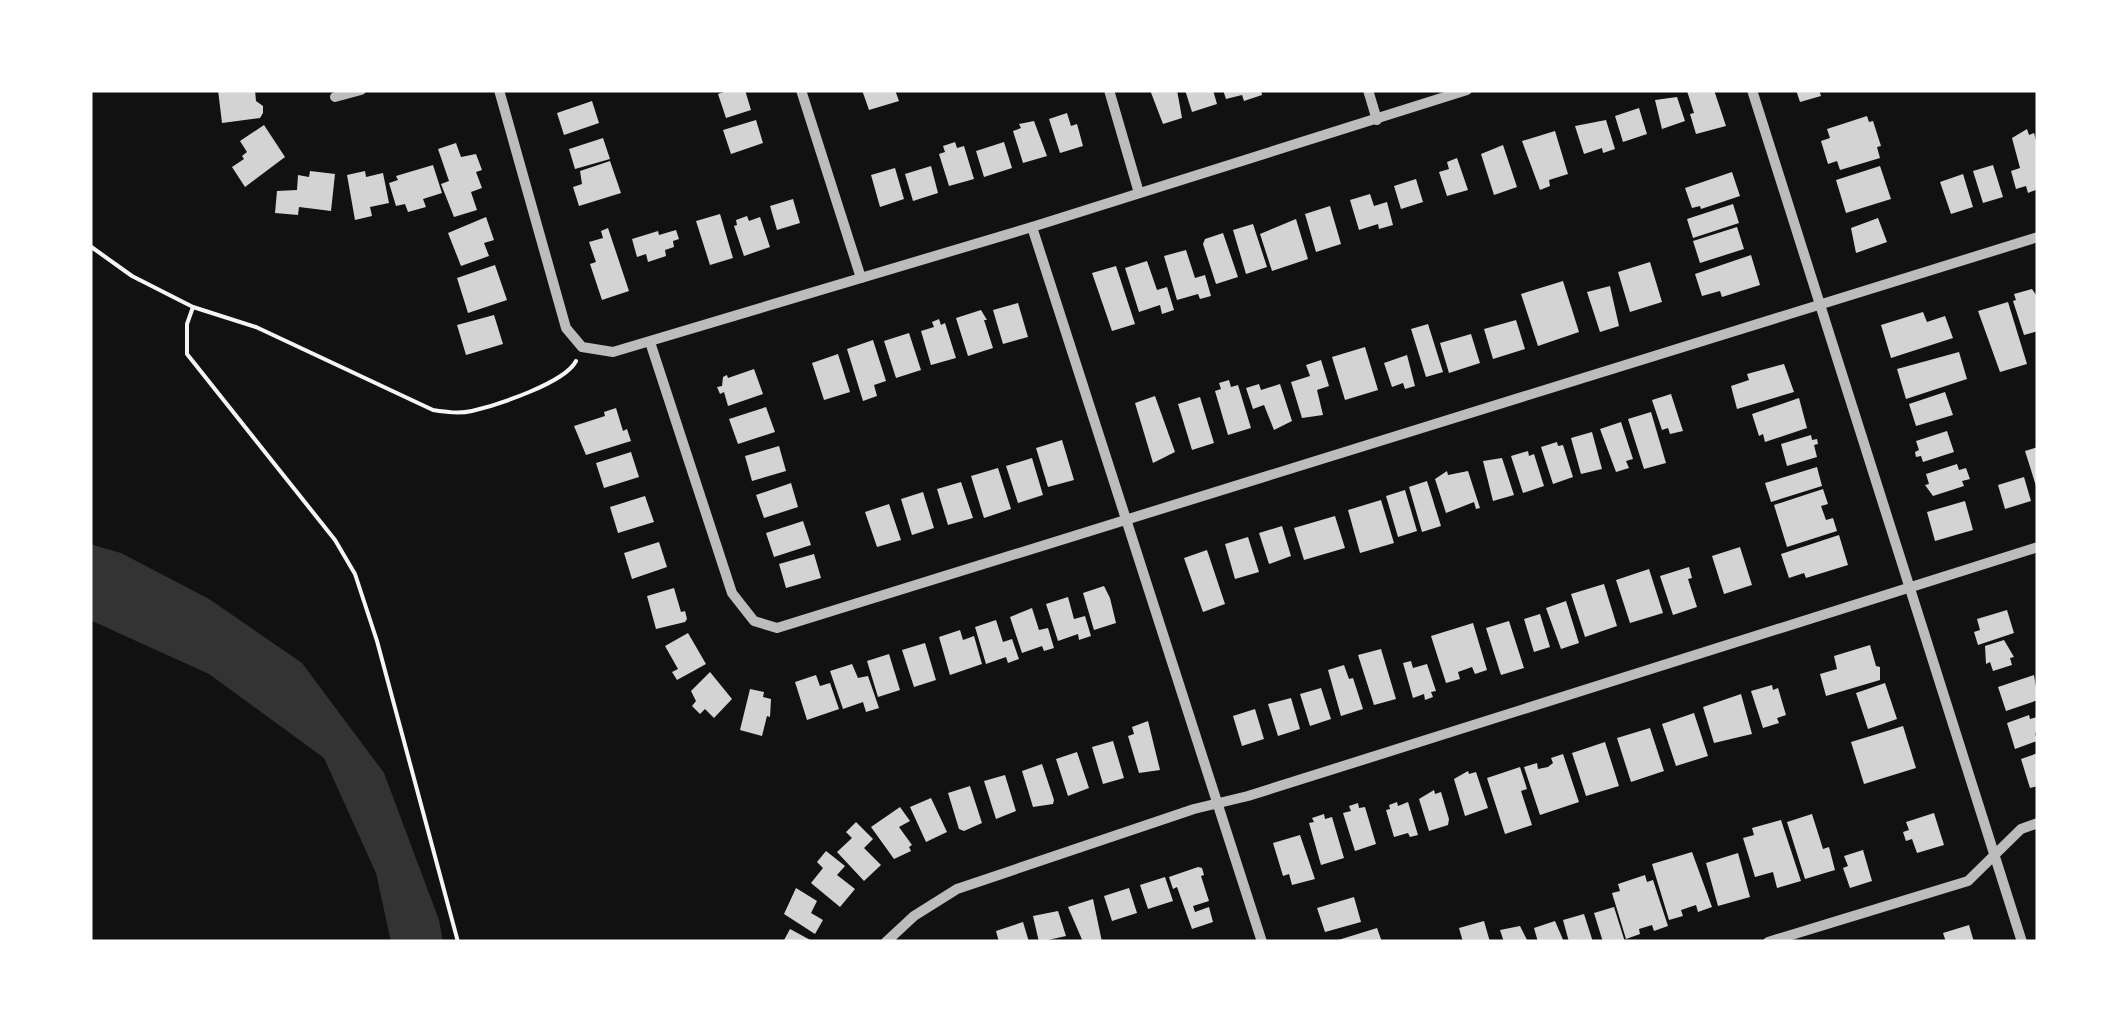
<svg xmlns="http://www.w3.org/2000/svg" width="2128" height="1032" font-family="Figtree,sans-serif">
  <rect width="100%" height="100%" fill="#111"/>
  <polygon fill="#333" points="90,544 121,553 209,599 302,663 384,773 439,920 443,942 391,942 376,873 324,758 209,674 90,620"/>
  <g fill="#d3d3d3">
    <polygon points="218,90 255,90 256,101 263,106 263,113 260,118 222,123"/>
    <polygon points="730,90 745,90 751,110 726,118 718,94"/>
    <polygon points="862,90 895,90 899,101 869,110"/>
    <polygon points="1150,90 1177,90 1182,118 1163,124"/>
    <polygon points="1185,90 1213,90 1217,104 1192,112"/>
    <polygon points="1223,90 1261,90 1262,95 1244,101 1242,95 1226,99"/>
    <polygon points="1691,90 1714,90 1726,126 1696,134 1690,114 1694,113 1687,91"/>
    <polygon points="1796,90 1819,90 1821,96 1800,102"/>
    <polygon points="1677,97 1685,121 1662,129 1655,100"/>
    <polygon points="592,101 599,123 564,135 557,113"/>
    <polygon points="1639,108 1647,134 1623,142 1615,116"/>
    <polygon points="1067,113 1071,126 1077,124 1083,146 1060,153 1049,119"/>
    <polygon points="1867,116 1869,122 1873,121 1881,146 1877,147 1880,158 1840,170 1837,161 1828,164 1821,141 1830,138 1827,129"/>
    <polygon points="756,120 763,143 731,154 723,130"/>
    <polygon points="1606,120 1615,149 1603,153 1602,148 1584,154 1575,126"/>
    <polygon points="1034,121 1047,156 1023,163 1013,131 1021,128 1019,124"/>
    <polygon points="264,125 285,157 245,187 232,167 244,159 242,156 247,152 240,141"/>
    <polygon points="2027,129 2029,135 2034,133 2038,147 2038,189 2028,193 2026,186 2016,189 2011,171 2020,168 2012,138"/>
    <polygon points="1555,131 1568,174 1549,180 1550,186 1540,190 1522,141"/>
    <polygon points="603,138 610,159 575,169 569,149"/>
    <polygon points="955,142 957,148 964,146 974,179 949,186 939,154 945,152 943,146"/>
    <polygon points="1004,142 1012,168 984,177 976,151"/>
    <polygon points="456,143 461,157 476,154 482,170 476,172 482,188 471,192 477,210 454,217 441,184 449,181 438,149"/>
    <polygon points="1503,145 1517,187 1494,195 1481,154"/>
    <polygon points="1457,158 1468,190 1447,196 1439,172 1449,169 1447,162"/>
    <polygon points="610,161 621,193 579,206 573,187 582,184 580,171"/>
    <polygon points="433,165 442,193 423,199 426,207 408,212 405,204 396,206 389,183 398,180 396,176"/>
    <polygon points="1993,165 2003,197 1983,203 1973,171"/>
    <polygon points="931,166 938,193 913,201 905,174"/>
    <polygon points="1880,166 1891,199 1846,213 1836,180"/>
    <polygon points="895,168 904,199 880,207 871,175"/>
    <polygon points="310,171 335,174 331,211 299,207 298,215 275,213 277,191 297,190 298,175 309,177"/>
    <polygon points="365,171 366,177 383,173 389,203 370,207 372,216 355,220 347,175"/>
    <polygon points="1732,172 1740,196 1701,209 1700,206 1692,208 1685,188"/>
    <polygon points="1963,174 1973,207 1951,214 1940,182"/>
    <polygon points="1416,179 1423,202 1401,209 1394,186"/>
    <polygon points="1370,194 1374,206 1387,202 1393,225 1379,229 1378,224 1359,230 1350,200"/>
    <polygon points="793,199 800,223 777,230 770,206"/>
    <polygon points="1733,204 1739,223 1693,238 1687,219"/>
    <polygon points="1330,206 1341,244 1316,252 1305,214"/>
    <polygon points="720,214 733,258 710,265 696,221"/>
    <polygon points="747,216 749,221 760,217 770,247 744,256 734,226 737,225 736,220"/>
    <polygon points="486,217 494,240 484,243 489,256 461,266 448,233"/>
    <polygon points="1878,218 1887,242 1856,253 1851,228"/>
    <polygon points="1296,219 1308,259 1272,271 1260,234"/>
    <polygon points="1253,224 1267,267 1246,274 1233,230"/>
    <polygon points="1737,227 1744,249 1700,263 1693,241"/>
    <polygon points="608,228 629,291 602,300 590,264 596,262 589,242 603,238 601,231"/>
    <polygon points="676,230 679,239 673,241 674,247 665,250 666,256 648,262 646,254 637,257 632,239 658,231 659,235"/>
    <polygon points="1223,233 1238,277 1216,284 1203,244 1205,239"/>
    <polygon points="1186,250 1195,278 1205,275 1211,296 1200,299 1198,294 1177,300 1164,256"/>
    <polygon points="1751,255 1760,285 1722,297 1720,291 1702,296 1695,274"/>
    <polygon points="1147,261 1157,290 1167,287 1174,310 1162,314 1160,305 1139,312 1125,268"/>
    <polygon points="1650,262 1662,302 1630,312 1618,272"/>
    <polygon points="495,265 507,300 468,313 457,278"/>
    <polygon points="1116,266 1135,324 1112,331 1092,273"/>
    <polygon points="1563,281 1579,332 1538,346 1521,294"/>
    <polygon points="1610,286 1619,326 1600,332 1587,292"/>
    <polygon points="2032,289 2038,298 2038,331 2024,335 2013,301 2016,300 2014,294"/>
    <polygon points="2008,302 2027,364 2000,372 1978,311"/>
    <polygon points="1018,303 1028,337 1003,344 993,310"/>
    <polygon points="981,310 987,320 984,320 993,348 968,356 956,318"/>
    <polygon points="1923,312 1927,322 1945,316 1953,338 1891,358 1881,325"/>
    <polygon points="494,315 503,344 466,355 457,325"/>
    <polygon points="939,319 941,325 945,323 956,358 931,365 921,331 934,327 932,322"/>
    <polygon points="1516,320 1525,349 1493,359 1484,329"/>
    <polygon points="1428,324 1443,372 1426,377 1411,329"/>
    <polygon points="909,333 921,370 896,378 884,341"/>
    <polygon points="1471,334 1480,363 1449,373 1440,343"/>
    <polygon points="873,340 886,381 874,385 877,396 863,401 847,349"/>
    <polygon points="1365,347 1378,390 1345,400 1332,357"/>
    <polygon points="1959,352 1967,379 1906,399 1897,369"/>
    <polygon points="838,354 850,392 824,400 812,363"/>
    <polygon points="1407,355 1415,386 1405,389 1403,383 1392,387 1384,363"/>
    <polygon points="1321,360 1329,386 1317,390 1323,415 1302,418 1291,382 1310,376 1306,365"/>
    <polygon points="1784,364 1794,392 1737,409 1731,386 1749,380 1747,374"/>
    <polygon points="754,369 763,394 728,406 724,392 720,394 717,387 722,386 723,377 727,375 728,378"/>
    <polygon points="1229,380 1231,387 1238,385 1251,428 1228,435 1215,391 1221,389 1219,383"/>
    <polygon points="1259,384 1261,390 1280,384 1292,421 1274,430 1264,405 1253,409 1246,388"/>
    <polygon points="1945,392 1953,415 1916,426 1909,404"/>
    <polygon points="1671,394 1683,431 1670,434 1668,428 1662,430 1652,400"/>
    <polygon points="1155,396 1175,452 1153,463 1135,403"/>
    <polygon points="1200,397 1214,443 1192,450 1178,404"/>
    <polygon points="1799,398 1807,428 1765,442 1763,434 1759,436 1752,414"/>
    <polygon points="766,407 775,432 738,444 729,419"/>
    <polygon points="616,408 623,431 627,429 631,441 586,455 574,426 605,416 604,412"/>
    <polygon points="1651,412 1666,463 1644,469 1628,419"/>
    <polygon points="1621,422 1633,459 1626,461 1629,468 1616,472 1600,429"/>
    <polygon points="1947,431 1954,452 1923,462 1921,456 1916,457 1915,452 1919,450 1916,441"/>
    <polygon points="1592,432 1602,469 1581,474 1571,438"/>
    <polygon points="1811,435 1812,440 1817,439 1818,444 1814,445 1817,457 1787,466 1781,444"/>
    <polygon points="1062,440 1074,480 1048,487 1036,448"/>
    <polygon points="1557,442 1558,446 1563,445 1573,477 1553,484 1541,447"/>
    <polygon points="779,446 786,471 752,481 745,456"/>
    <polygon points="2038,447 2038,489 2037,489 2025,451"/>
    <polygon points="1528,451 1529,456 1534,454 1544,486 1523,493 1511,456"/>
    <polygon points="631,452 639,477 604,488 596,463"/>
    <polygon points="1032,458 1043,495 1018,503 1006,466"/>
    <polygon points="1502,458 1514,495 1493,501 1483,461"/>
    <polygon points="1957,464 1959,470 1966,468 1970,479 1962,481 1964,486 1933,496 1925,485 1929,484 1926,474"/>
    <polygon points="1817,467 1822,486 1771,502 1765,483"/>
    <polygon points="998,468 1011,509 984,518 971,476"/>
    <polygon points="1447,471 1448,475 1468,471 1480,508 1476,509 1474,502 1446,513 1435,479"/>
    <polygon points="2024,477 2031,501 2005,509 1998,485"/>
    <polygon points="1427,481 1441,526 1422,532 1409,487"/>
    <polygon points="961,482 973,518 948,525 937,489"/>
    <polygon points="791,483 798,507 764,518 756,495"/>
    <polygon points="1823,489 1828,504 1821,506 1826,520 1833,518 1837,531 1787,547 1774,505"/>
    <polygon points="1405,490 1417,531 1398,537 1386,496"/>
    <polygon points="923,492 934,528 912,535 901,499"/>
    <polygon points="645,496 654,522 618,533 610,507"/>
    <polygon points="1381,500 1394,543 1360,553 1348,510"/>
    <polygon points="1965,501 1973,530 1935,541 1927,512"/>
    <polygon points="889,504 901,540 877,547 865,512"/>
    <polygon points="1335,516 1345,548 1304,560 1294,528"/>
    <polygon points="803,521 811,545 774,557 766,533"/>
    <polygon points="1282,526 1291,556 1269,564 1259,533"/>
    <polygon points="1839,535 1848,565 1806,578 1804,573 1789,578 1781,554"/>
    <polygon points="1248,537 1259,572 1235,579 1225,544"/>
    <polygon points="659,542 667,567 632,579 624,553"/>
    <polygon points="1740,547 1752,585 1724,594 1712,556"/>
    <polygon points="1207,550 1225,604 1203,612 1184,558"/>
    <polygon points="814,554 821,578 786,588 779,564"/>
    <polygon points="1689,567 1692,578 1688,579 1697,607 1673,615 1660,576"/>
    <polygon points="1649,569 1663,613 1630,623 1616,580"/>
    <polygon points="1604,584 1617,626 1585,637 1571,594"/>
    <polygon points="1104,586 1110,598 1116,623 1094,630 1083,593"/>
    <polygon points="674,588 681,612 685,611 687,619 685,622 656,629 647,596"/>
    <polygon points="1068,597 1074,619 1085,616 1091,636 1079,640 1078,634 1058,641 1046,604"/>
    <polygon points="1566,601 1579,643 1561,649 1546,608"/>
    <polygon points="1032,608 1039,630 1048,628 1054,648 1044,651 1042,646 1022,653 1010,617"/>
    <polygon points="2007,610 2014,633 1978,645 1974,632 1980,630 1977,619"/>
    <polygon points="1540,614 1550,647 1534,652 1524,619"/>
    <polygon points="996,620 1003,642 1012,639 1019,659 1008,663 1006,657 986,664 975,627"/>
    <polygon points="1509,621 1524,668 1501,675 1486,628"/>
    <polygon points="1473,623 1487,670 1475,674 1472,667 1458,672 1460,679 1446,683 1431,636"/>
    <polygon points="960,630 963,640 974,636 982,664 950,675 939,637"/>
    <polygon points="688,633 706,664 677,680 672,672 678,669 665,646"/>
    <polygon points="2004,640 2014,657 2010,658 2012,665 1993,671 1990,662 1986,664 1985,646"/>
    <polygon points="925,643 936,680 914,687 902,650"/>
    <polygon points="1870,645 1876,666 1880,667 1880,680 1826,696 1820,674 1837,669 1834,656"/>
    <polygon points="1381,649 1396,699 1374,705 1358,655"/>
    <polygon points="889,654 900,690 878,697 867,661"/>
    <polygon points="1411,661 1413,668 1427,664 1436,691 1431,692 1433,697 1425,700 1424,694 1413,698 1403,663"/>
    <polygon points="852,664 858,678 868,676 879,708 866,712 863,702 843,709 830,671"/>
    <polygon points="1344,665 1349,679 1353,678 1363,709 1341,716 1328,670"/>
    <polygon points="710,672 732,699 714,718 705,709 700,714 692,706 696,701 691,691"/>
    <polygon points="816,675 820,686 830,683 839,709 807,720 795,682"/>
    <polygon points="2034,675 2038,700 2006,711 1998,687"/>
    <polygon points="1885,683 1897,719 1868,729 1856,693"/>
    <polygon points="1772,685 1773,690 1778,688 1786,715 1777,718 1779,723 1763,728 1751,691"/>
    <polygon points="1321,688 1331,719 1310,726 1300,694"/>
    <polygon points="750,689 764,692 763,697 771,699 770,717 767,716 762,736 740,730"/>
    <polygon points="1741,694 1752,734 1714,743 1703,707"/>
    <polygon points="1291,698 1300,729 1278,736 1268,704"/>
    <polygon points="1255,709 1264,739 1242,746 1233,716"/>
    <polygon points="1694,713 1708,756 1676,766 1662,724"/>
    <polygon points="2029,715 2030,719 2037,717 2038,720 2038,732 2035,733 2037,741 2015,749 2007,723"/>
    <polygon points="1148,721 1160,770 1139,773 1128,736 1134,734 1132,727"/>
    <polygon points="1903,726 1916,768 1864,784 1851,742"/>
    <polygon points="1650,728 1664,771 1631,782 1617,738"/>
    <polygon points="1113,741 1124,778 1103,784 1092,747"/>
    <polygon points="1605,742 1619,786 1586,796 1572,753"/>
    <polygon points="1077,752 1089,788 1068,796 1056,759"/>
    <polygon points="2038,753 2038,786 2030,788 2021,759"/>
    <polygon points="1563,754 1579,802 1540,815 1524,767 1537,763 1538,769 1548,767 1553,763 1551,758"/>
    <polygon points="1042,764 1054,800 1053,804 1033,807 1022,771"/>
    <polygon points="1520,767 1527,789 1521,791 1532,825 1505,834 1487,778"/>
    <polygon points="1468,771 1469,774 1476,772 1488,808 1465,816 1454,779"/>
    <polygon points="1005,775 1016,811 996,819 984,781"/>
    <polygon points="970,786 982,823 964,831 959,829 948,793"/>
    <polygon points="1434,790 1435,794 1441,792 1449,819 1448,825 1429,831 1419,799"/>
    <polygon points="931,798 947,832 926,842 910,807"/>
    <polygon points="1397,802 1398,806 1408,802 1418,835 1410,837 1408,833 1394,837 1386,810 1390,809 1389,805"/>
    <polygon points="1358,803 1359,808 1365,807 1376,844 1355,851 1343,813 1351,811 1349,806"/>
    <polygon points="900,807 910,821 899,827 912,845 909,847 911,851 894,859 871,827"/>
    <polygon points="1934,813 1944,845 1917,853 1912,839 1906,841 1903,832 1909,830 1906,822"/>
    <polygon points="1324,814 1325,819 1332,817 1344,858 1321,865 1309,823 1314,822 1312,818"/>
    <polygon points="1812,814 1823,849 1829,847 1835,870 1805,879 1787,822"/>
    <polygon points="1781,820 1801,881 1777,888 1773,872 1755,877 1743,838 1754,835 1752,828"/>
    <polygon points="856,822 873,839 864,848 881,865 864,881 837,852 852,838 846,832"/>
    <polygon points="1300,835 1315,879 1292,885 1289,874 1283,876 1273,843"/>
    <polygon points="1863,850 1872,881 1850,888 1843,868 1848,866 1844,856"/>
    <polygon points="826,851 845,866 837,875 855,889 840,907 811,883 823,868 817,862"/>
    <polygon points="1692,852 1712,907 1698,912 1696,905 1681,910 1683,916 1669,920 1652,864"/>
    <polygon points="1738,853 1750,897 1718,906 1706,863"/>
    <polygon points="1198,867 1202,868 1204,875 1201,876 1209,901 1193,906 1195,912 1209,907 1213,922 1192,929 1177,887 1173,889 1169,877"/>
    <polygon points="1645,875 1647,882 1653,880 1668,926 1654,931 1652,925 1639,929 1640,934 1626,939 1612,893 1620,891 1618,884"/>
    <polygon points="1165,877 1173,901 1148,909 1140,885"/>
    <polygon points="796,888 817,901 811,913 823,920 815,934 784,914"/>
    <polygon points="1129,888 1137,913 1112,921 1104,896"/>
    <polygon points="1354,897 1361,922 1325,932 1317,908"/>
    <polygon points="1093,899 1102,942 1083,942 1068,907"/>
    <polygon points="1614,907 1625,942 1603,942 1594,913"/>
    <polygon points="1058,911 1066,936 1039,942 1033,916"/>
    <polygon points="1584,914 1593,942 1569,942 1563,920"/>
    <polygon points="1484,921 1490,942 1463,942 1459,928"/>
    <polygon points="1555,921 1564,942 1538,942 1534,928"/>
    <polygon points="1023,922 1029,942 999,942 996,931"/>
    <polygon points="1969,925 1974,942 1946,942 1943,933"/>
    <polygon points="1520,926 1528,942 1504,942 1500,930"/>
    <polygon points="1377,928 1382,942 1335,942 1335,941"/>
    <polygon points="790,929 814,942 783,942"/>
  </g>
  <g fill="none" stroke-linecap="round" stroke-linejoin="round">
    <g stroke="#f5f5f5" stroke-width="4">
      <polyline points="90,246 132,276 193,307 187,324 187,354 335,540 355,574 377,641 458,942"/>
      <path d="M193,307L256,327L433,410C446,412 459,414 472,411C497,405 565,383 576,361"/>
    </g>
    <g stroke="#bcbcbc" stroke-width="10">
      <polyline points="499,90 566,328 582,347 613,352 1032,227 1467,90"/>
      <polyline points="801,90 861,278"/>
      <polyline points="1109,90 1139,193"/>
      <polyline points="1368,90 1377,120"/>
      <polyline points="1752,90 2022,942"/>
      <polyline points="335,97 361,90"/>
      <polyline points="1032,227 1262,942"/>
      <polyline points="650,342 732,593 754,621 777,628 2038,237"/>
      <polyline points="886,942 914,916 957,889 1194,809 1248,796 2038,547"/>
      <polyline points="1768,942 1968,881 2021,829 2038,823"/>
    </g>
  </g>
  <rect width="2128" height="1032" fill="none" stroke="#ffffff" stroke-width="185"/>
</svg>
